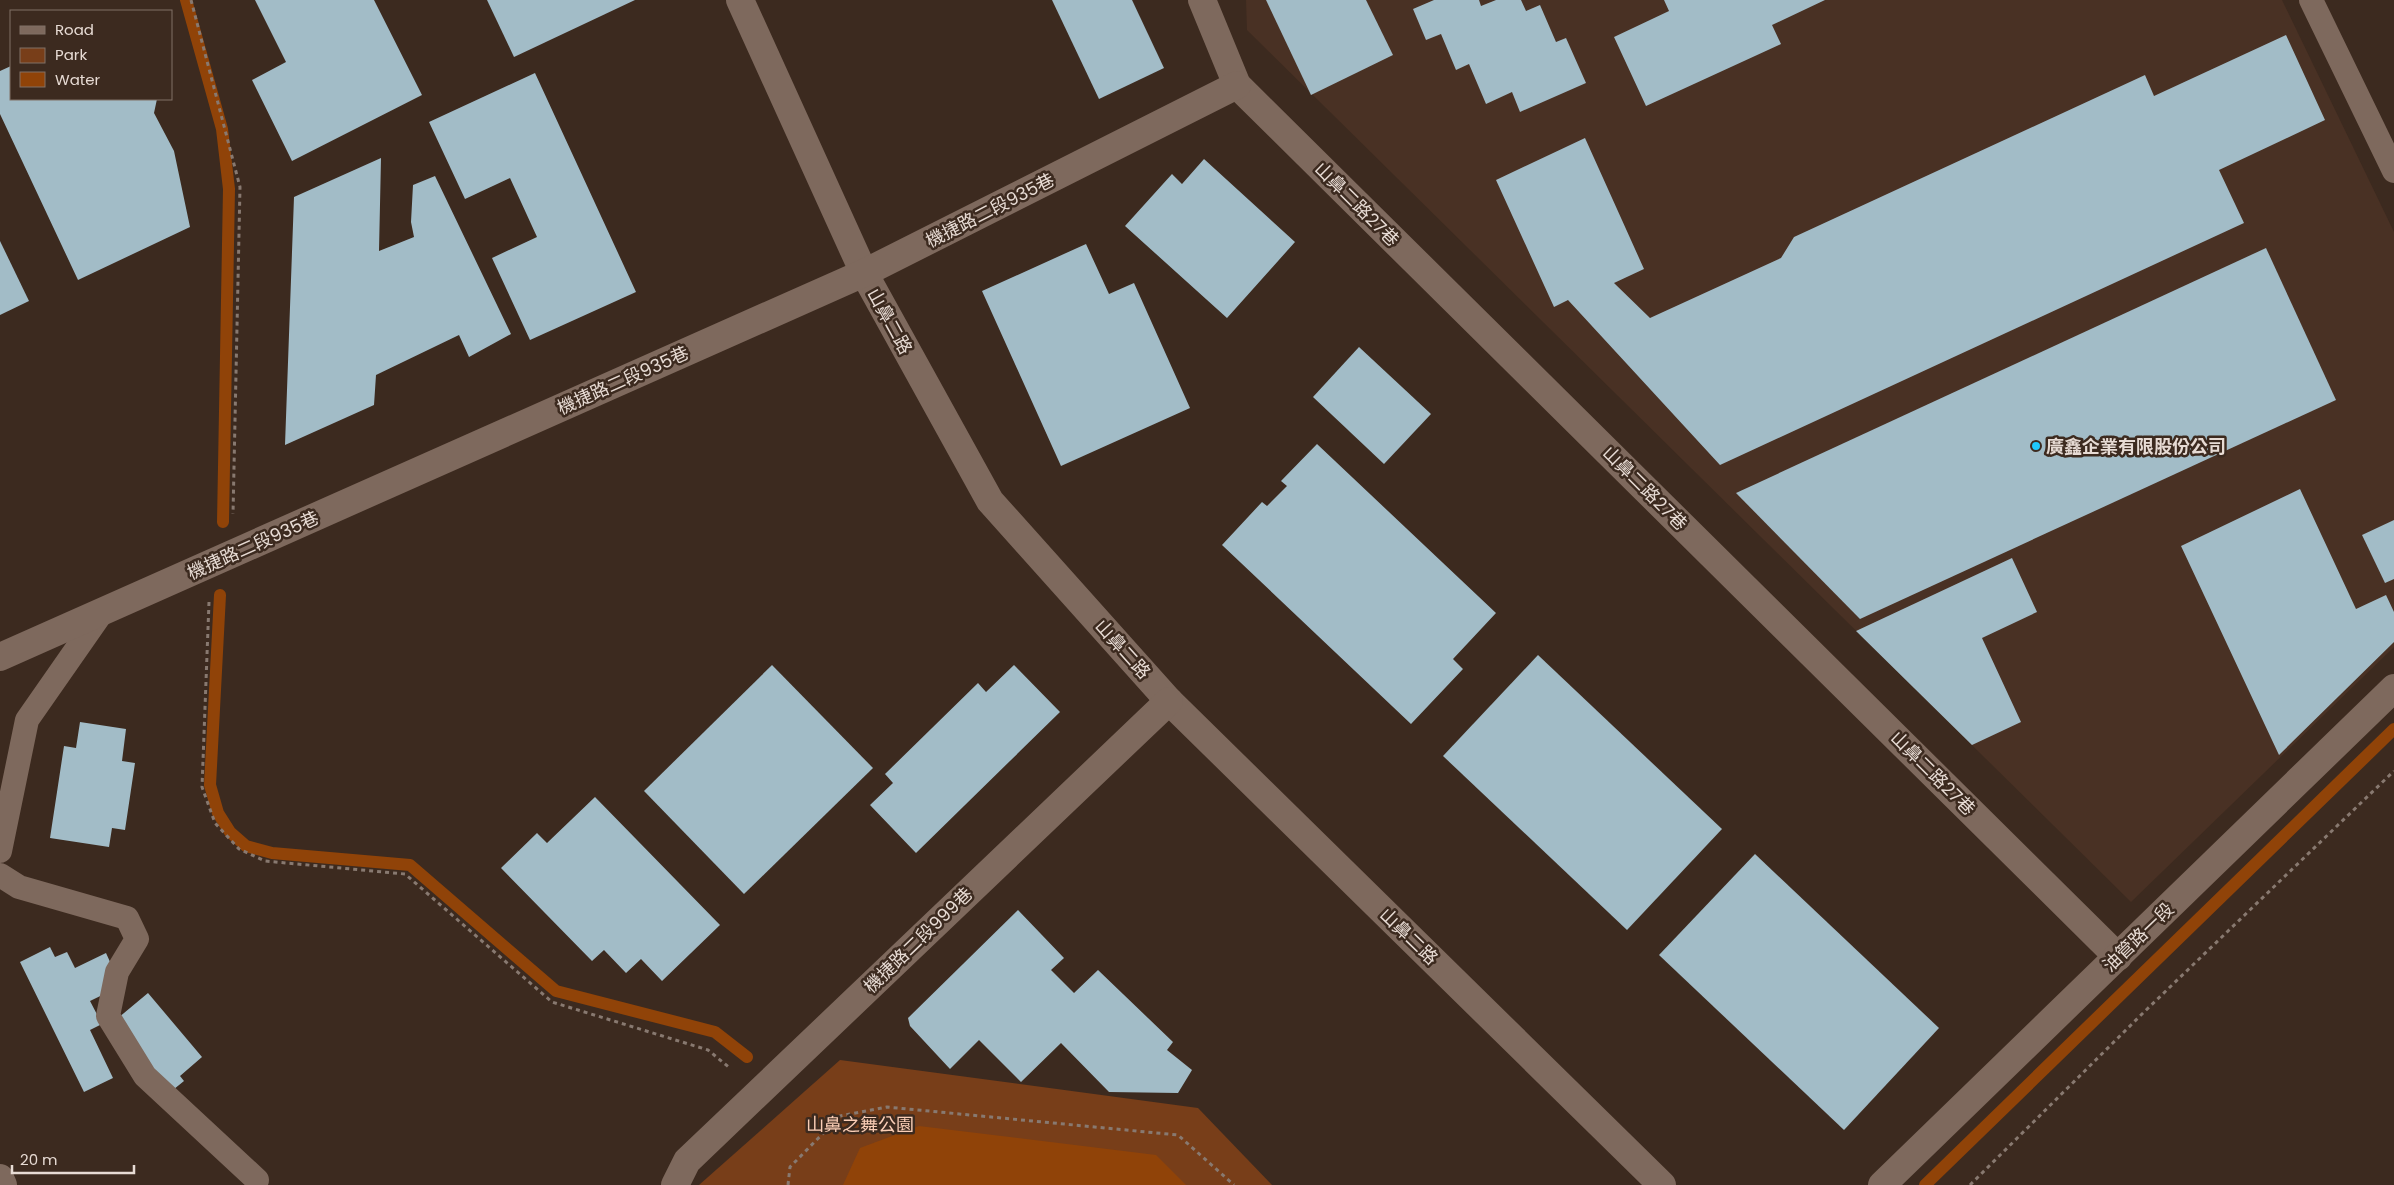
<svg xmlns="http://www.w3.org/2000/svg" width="2394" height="1185" font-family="Poppins,'Noto Sans TC',sans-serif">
  <rect width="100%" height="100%" fill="#3c2a1f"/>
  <polygon fill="#493124" points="1246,0 2282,0 2394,232 2394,647 2131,902 1247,30"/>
  <polygon fill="#783e19" points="840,1060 1198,1108 1272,1185 699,1185"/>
  <polygon fill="#904308" points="919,1126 1156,1155 1186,1185 843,1185 860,1148"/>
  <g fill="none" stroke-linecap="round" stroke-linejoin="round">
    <g stroke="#904308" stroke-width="12">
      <polyline points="186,0 222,129 229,189 223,522"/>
      <polyline points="220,595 210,785 218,813 230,832 246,846 272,853 410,865 556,991 715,1032 747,1057"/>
      <polyline points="1925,1185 2394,729"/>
    </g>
  </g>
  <g fill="#a2bcc7">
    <polygon points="255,0 374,0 422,95 292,161 252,80 286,62"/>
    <polygon points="487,0 635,0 514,57"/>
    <polygon points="1052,0 1132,0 1164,68 1099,99"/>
    <polygon points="1266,0 1366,0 1393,55 1311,95"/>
    <polygon points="1434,0 1479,0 1481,6 1496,0 1521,0 1526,11 1540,5 1556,42 1566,38 1586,83 1520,112 1512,92 1486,104 1469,64 1456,70 1441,34 1426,40 1413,9"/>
    <polygon points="1664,0 1825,0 1772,25 1781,44 1646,106 1614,37 1669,11"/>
    <polygon points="2286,35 2325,120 2219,170 2244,223 1720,465 1568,300 1554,307 1496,180 1585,138 1644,269 1614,283 1650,318 1781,258 1794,237 2145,75 2154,96"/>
    <polygon points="11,66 11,99 157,99 154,113 174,151 190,227 78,280 0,114 0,71"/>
    <polygon points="535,73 636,292 530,340 492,258 537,237 510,178 465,199 429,122"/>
    <polygon points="381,158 379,251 414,237 411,222 413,185 435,176 511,334 469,357 459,335 376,375 374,405 285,445 294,197"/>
    <polygon points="1204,159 1295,242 1227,318 1125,226 1172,174 1182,184"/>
    <polygon points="0,241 29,301 0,315"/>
    <polygon points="1086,244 1109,294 1134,283 1190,408 1061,466 982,291"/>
    <polygon points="2266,248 2336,400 1860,619 1736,493"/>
    <polygon points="1359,347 1431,414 1384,464 1313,397"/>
    <polygon points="1317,444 1496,613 1453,659 1463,669 1411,724 1222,545 1262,502 1267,506 1287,486 1281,481"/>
    <polygon points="2300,489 2356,609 2386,595 2394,612 2394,642 2279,755 2181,546"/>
    <polygon points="2394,520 2394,579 2385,583 2362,535"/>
    <polygon points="2012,558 2037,612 1982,638 2021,722 1972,745 1856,631"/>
    <polygon points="1538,655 1722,829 1627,930 1443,756"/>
    <polygon points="772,665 873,768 744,894 644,791"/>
    <polygon points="1014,665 1060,712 916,853 870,805 893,783 885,774 978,683 986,692"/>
    <polygon points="80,722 126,729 122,761 135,763 125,830 112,828 109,847 50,838 64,746 76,748"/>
    <polygon points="595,797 720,925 662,981 641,959 626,973 604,950 592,961 501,868 537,833 547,843"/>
    <polygon points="1755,854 1939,1028 1844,1130 1659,955"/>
    <polygon points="1018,910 1064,958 1051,970 1074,993 1098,970 1173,1042 1167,1050 1192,1070 1178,1093 1109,1092 1061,1043 1021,1082 979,1040 950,1069 910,1026 908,1018"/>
    <polygon points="50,947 55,957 67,952 75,968 106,953 121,986 90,1001 102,1024 90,1030 113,1078 84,1092 20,962"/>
    <polygon points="148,993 202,1057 180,1076 184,1081 158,1102 112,1023"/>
  </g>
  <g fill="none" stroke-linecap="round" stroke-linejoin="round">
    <g stroke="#887970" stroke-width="3" stroke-dasharray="4 4" stroke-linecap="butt">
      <polyline points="191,0 240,187 233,514"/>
      <polyline points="209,602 202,787 215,823 239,849 265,861 405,874 552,1002 708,1050 731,1069"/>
      <polyline points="788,1185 790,1167 840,1116 887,1107 1178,1135 1234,1185"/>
      <polyline points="1970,1185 2142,1014 2394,771"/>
    </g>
    <g stroke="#7e695d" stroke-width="24">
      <polyline points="2311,0 2394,171"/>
      <polyline points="0,851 27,720 103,611"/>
      <polyline points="0,875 19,887 127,918 137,939 117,972 108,1016 145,1076 257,1180"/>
    </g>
    <g stroke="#7e695d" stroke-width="28">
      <polyline points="740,0 864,273 990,501 1169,701 1662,1185"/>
      <polyline points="1202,0 1237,85 2118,957"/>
      <polyline points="0,657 864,273 1237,85"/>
      <polyline points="0,1178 3,1185"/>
      <polyline points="675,1185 687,1161 1169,701"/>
      <polyline points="1882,1185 2394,688"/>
    </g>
  </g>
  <circle fill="#20c9fd" stroke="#3c2a1f" stroke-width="2" cx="2036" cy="446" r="5"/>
  <g text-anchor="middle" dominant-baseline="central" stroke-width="5" stroke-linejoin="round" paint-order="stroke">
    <g font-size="18" fill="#e7dbd4" stroke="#3c2a1f">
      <text transform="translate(1357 204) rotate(45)">山鼻二路27巷</text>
      <text transform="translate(990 210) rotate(-27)">機捷路二段935巷</text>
      <text transform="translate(890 321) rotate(61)">山鼻二路</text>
      <text transform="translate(623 380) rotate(-24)">機捷路二段935巷</text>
      <text transform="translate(1645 488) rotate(45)">山鼻二路27巷</text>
      <text transform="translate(253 545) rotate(-24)">機捷路二段935巷</text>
      <text transform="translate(1123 649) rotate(48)">山鼻二路</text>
      <text transform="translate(1933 773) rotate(45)">山鼻二路27巷</text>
      <text transform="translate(1409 936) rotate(44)">山鼻二路</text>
      <text transform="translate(2138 937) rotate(-44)">油管路一段</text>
      <text transform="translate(918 940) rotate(-44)">機捷路二段999巷</text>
    </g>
    <g font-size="18" font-weight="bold" fill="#e7dbd4" stroke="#3c2a1f" text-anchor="start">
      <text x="2046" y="446">廣鑫企業有限股份公司</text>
    </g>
    <g font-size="18" fill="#fbceb6" stroke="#3c2a1f">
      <text x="860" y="1124">山鼻之舞公園</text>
    </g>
  </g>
  <rect x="10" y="10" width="162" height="90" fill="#3c2a1f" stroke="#807167"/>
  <rect x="20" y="26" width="25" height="8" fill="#7e695d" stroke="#807167"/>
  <text x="55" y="35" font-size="15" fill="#e7dbd4">Road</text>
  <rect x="20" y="48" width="25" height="15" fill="#783e19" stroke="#807167"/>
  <text x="55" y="60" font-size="15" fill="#e7dbd4">Park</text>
  <rect x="20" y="72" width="25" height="15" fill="#904308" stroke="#807167"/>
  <text x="55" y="85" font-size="15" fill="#e7dbd4">Water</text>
  <path d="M12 1165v8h122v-8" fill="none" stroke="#e7dbd4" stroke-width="2.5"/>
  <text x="20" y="1165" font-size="15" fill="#e7dbd4" stroke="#3c2a1f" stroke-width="4" paint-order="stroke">20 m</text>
</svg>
